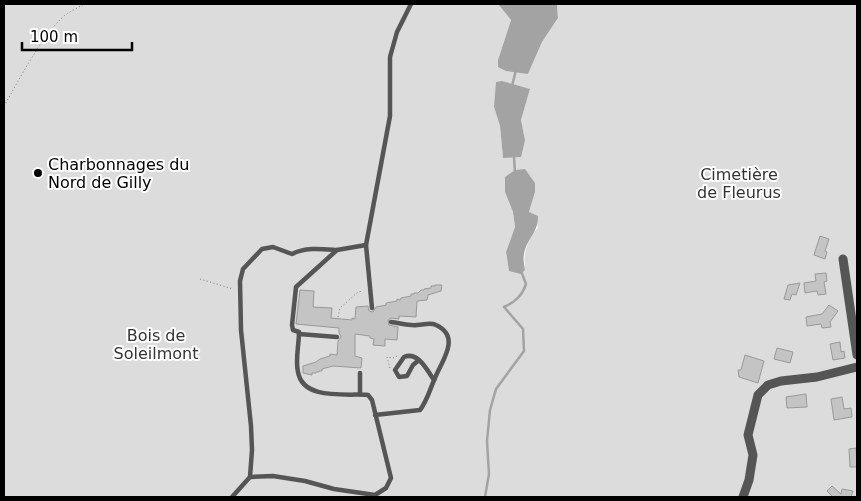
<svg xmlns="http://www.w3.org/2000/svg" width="861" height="501" font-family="'DejaVu Sans',sans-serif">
  <rect width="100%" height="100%" fill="#fff"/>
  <path fill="#dcdcdc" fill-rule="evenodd" d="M4,4H498L511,20L498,60L528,74L542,42L558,18L557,4H857V497H4ZM530,89L521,120L525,140L503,157L500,126L494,107ZM505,192H535L529,212L538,227C527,243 523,251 525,270L509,271L506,252L515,227L513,212Z"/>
  <g fill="#a3a3a3">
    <polygon points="498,4 557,4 558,18 542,42 528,74 506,71 498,67 498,60 511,20"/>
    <polygon points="502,81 530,89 521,120 525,140 521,157 503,158 500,126 494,107 496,82"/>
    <path d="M525,169L535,183V192L529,212L538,216C538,234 527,238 524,254C523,259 524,265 525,270L521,274L509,271L506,252L515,227L513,212L505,192V177L515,170Z"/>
  </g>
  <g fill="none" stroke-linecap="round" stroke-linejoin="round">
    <g stroke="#a3a3a3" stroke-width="2.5">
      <polyline points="512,86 516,70"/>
      <polyline points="514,157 515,173"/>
      <path d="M485,497L489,474L487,441L490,410L496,389L524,351L523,329L504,307C515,302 522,296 526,284L521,271"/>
    </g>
  </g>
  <g fill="#c4c4c4" stroke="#999">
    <polygon points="820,236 829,239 825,251 827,252 825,259 814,255"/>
    <polygon points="826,273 827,281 824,282 826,294 818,295 817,291 805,293 804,283 816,281 815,274"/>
    <polygon points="800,283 796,295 792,294 790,300 784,299 788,285"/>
    <polygon points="435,285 442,285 441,291 428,295 427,300 417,301 416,317 399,316 399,319 391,318 388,320 389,325 398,327 397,340 385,339 385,346 373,345 374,339 370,338 370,336 355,334 355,356 362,358 361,368 333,366 322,369 322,371 319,371 319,372 316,372 316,373 312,373 312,375 303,373 303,366 316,362 320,359 330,356 330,354 337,355 338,341 341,337 339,333 339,328 296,324 300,290 314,291 313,307 332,308 331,318 352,320 352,318 355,319 356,307 368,306 369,311 373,312 376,307 386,305 386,303 397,301 397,299 400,300 401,298 411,296 411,294 414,294 414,293 418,293 421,290 424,290 424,289 431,288 431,286 435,286"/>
    <polygon points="829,305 838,311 830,322 831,327 822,328 821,324 807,326 806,317 822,314"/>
    <polygon points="840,342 841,352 844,351 845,358 833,360 830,344"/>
    <polygon points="777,348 793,352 790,363 774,359"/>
    <polygon points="745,355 764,361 758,383 739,377 738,370 741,370"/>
    <polygon points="806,394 807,407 787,408 786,397"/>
    <polygon points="842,397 844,409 851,408 852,417 834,420 831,399"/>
    <polygon points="856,448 857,467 850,467 849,449"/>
    <polygon points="832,486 841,494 842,489 853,491 851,497 833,497 827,491"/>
  </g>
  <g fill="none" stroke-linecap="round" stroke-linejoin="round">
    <g stroke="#777" stroke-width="1" stroke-dasharray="1 2.5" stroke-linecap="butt">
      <path d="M4,106C19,80 42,35 64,16C70,11 78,8 84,4"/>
      <polyline points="200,279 233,289"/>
      <polyline points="338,317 340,308 358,292 363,291"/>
      <polyline points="390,368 387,357 393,358 399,355"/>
    </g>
    <g stroke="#555" stroke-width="4.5">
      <polyline points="372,308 366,245 390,116 390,57 397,32 411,4"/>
      <polyline points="299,334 337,337"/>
      <path d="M419,360L413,365L407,376L399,377L395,370L404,357C418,351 427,370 434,380"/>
      <polyline points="360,373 360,394"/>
      <path d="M375,415L420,410C427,401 430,389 435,378C441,362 462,337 436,325C430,322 424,325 417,325C409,326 400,323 391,322"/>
      <path d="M250,477L273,476L305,481L334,489L375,495L386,488L391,478L372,400L368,395C347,393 303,401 298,372C295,360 299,345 299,332L293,330L292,325L296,287L337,250L366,245"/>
      <path d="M232,497L250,477L252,450L251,426L241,330L240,281L243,269L262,249L273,247L292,254C306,247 322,249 337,250"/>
    </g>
    <g stroke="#555" stroke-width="9">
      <polyline points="843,259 857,355"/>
      <polyline points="743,497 749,480 753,455 748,435 758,395 768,385 781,381 817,377 857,367"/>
    </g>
  </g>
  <circle fill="#000" stroke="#fff" stroke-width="2" cx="38" cy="173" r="5"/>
  <g text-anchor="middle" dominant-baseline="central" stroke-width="4" stroke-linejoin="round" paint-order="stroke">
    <g font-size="16" fill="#000" stroke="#fff" text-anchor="start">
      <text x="48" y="164">Charbonnages du<tspan x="48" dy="18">Nord de Gilly</tspan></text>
    </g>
    <g font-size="16" fill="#333" stroke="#fff">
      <text x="739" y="174">Cimetière<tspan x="739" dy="18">de Fleurus</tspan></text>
      <text x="156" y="335">Bois de<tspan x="156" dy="18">Soleilmont</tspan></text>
    </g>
  </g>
  <rect width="861" height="501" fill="none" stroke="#000000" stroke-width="10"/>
  <path d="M22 42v8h110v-8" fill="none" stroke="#000000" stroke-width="2.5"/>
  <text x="30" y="42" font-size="15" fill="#000000" stroke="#ffffff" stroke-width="4" paint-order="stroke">100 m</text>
</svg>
